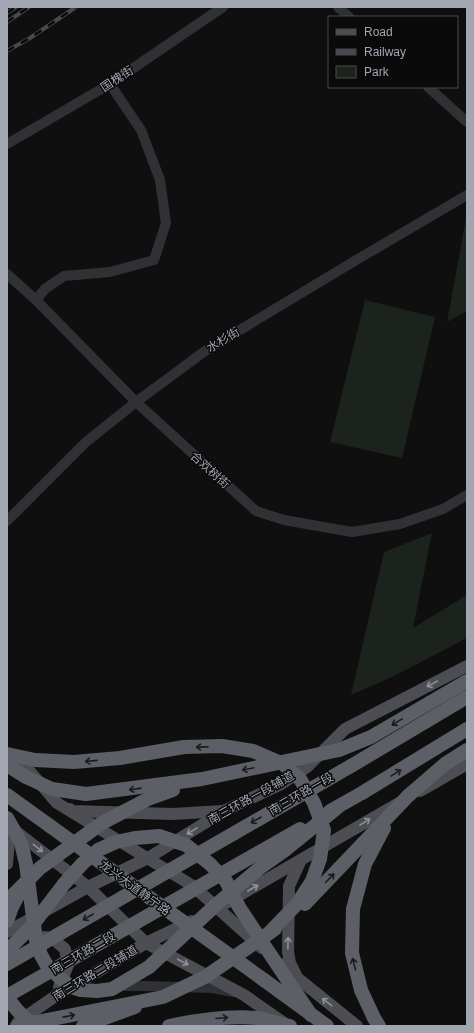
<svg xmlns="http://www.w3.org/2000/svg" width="474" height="1033" font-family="Helvetica,'Noto Sans SC',sans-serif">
  <rect width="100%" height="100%" fill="#0f0f10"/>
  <g fill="#1c231c">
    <polygon points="467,213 467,311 447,322"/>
    <polygon points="365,300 435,317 402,458 330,442"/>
    <polygon points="432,533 413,628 467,595 467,638 392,677 351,695 384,552"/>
  </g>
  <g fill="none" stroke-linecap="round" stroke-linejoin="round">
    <g stroke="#303135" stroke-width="10">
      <polyline points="338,7 349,17"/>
      <polyline points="428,87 467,122"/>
      <polyline points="7,144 110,84 223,7"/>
      <polyline points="7,274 36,300 136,402 256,511 284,520 352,532 400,524 443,509 467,495"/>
      <polyline points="36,300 45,289 64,276 110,272 154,260 166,223 160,180 141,130 110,84"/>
      <polyline points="7,521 86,442 136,402 205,351 358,259 467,195"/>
      <polyline points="117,986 145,986 212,988 233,992"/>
    </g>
    <g stroke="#4c4e54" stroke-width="12">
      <polyline points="7,755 25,766 57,803 193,886 262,948"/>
      <polyline points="420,791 467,764"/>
      <polyline points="70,809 72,811 173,814 223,811"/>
      <polyline points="14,830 88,887 146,943 244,995 284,1023"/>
      <polyline points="7,835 9,839 7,864"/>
      <polyline points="226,903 399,803"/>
      <polyline points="7,932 88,887 148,858 226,810 281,784 307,767 345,729 467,666"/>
      <polyline points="44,937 52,938 65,949 68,965 59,987"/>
      <polyline points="280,964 357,1026"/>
      <polyline points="296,975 290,963 288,952 289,886 300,862"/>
      <polyline points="18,1022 54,997 146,943 192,921"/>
    </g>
    <g stroke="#5c5f66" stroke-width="14">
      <polyline points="351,766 467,697"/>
      <polyline points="362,793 467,729"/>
      <polyline points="7,795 50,826"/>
      <polyline points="408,796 445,764 467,750"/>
      <polyline points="7,921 12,907 22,888"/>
      <polyline points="264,980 327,1026"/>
      <polyline points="83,1026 135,1007"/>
    </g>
    <g stroke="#47494e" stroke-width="4">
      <g id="rail">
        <polyline points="7,13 16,7"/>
        <polyline points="7,22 29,7"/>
        <polyline points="7,51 30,38 76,7"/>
      </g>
    </g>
    <use href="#rail" stroke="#0a0a0b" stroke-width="2.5" stroke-dasharray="8" stroke-linecap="butt"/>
    <g stroke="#5c5f66" stroke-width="14">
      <polyline points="7,754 35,760 74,762 120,758 184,747 222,746 253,751 283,764 300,779 314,803 324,830 320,859 312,881 297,904 268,934"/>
      <polyline points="7,765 26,777 52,789 86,794 202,779 339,750 371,737 467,681"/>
      <polyline points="330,811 362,793"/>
      <polyline points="7,818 21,843 26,864 36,940 41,955 46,964 60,978 71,987 81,990 97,991 112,989 149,967 218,903 261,867 285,850 338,807"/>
      <polyline points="50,826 264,980"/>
      <polyline points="7,901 40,868 102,823 148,799 173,790"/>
      <polyline points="305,904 408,796"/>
      <polyline points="7,951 31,927 64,884 82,864 98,850 116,842 135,838 159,836 186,845 210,864 226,881 239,907 266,948 311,1015"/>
      <polyline points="7,964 351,766"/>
      <path d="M7,995C13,1008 24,1018 35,1026"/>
      <polyline points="7,996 300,829"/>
      <polyline points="17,1026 163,997 205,977 275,929"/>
      <path d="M169,1026C198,1020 234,1014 263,1019C272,1021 281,1024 290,1026"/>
      <polyline points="379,1026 374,1018 361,990 352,953 353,909 365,864 384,828"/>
    </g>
  </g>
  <defs><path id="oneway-shaft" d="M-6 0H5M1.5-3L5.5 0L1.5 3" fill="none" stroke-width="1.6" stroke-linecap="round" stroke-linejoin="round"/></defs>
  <g stroke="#8c909a">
    <use href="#oneway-shaft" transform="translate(432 684) rotate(152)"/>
    <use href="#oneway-shaft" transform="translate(365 822) rotate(-31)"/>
    <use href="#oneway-shaft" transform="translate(192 831) rotate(149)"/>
    <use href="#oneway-shaft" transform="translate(38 848) rotate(38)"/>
    <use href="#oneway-shaft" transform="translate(253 888) rotate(-30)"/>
    <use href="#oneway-shaft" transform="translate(288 943) rotate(-89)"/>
    <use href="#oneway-shaft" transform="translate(183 962) rotate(28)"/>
    <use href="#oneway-shaft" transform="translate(327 1002) rotate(-142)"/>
  </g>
  <g stroke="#1a1b1d">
    <use href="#oneway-shaft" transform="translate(397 722) rotate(149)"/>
    <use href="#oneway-shaft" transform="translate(202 747) rotate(179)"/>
    <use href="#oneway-shaft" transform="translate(91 761) rotate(174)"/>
    <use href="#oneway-shaft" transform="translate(248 769) rotate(168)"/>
    <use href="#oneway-shaft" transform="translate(396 773) rotate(-32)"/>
    <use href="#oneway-shaft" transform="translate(135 789) rotate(172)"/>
    <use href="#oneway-shaft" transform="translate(256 820) rotate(150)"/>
    <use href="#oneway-shaft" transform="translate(330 878) rotate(-46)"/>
    <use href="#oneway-shaft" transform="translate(88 917) rotate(150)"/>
    <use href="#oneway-shaft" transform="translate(354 964) rotate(-104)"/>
    <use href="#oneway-shaft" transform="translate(69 1016) rotate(-11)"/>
    <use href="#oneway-shaft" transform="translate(222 1018) rotate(-5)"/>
  </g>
  <g text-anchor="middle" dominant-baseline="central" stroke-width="3" stroke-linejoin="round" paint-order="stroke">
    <g font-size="12" fill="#a1a6b1" stroke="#0a0a0b">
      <text transform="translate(117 79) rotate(-33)">国槐街</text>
      <text transform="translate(223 340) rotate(-31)">水杉街</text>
      <text transform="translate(210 470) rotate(42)">合欢树街</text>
      <text transform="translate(301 794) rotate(-30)">南三环路一段</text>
      <text transform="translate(251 798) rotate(-29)">南三环路一段辅道</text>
      <text transform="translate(135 888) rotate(36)">龙兴大道静宁路</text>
      <text transform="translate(83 953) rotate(-30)">南三环路二段</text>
      <text transform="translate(95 973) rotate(-31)">南三环路二段辅道</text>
    </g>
  </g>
  <rect width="474" height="1033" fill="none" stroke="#a1a6b1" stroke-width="16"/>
  <rect x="328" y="16" width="130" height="72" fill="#0a0a0b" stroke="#46484d"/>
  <rect x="336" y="29" width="20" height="6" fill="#4c4e54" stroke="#46484d"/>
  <text x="364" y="36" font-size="12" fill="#a1a6b1">Road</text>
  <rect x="336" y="49" width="20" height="6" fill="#47494e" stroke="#46484d"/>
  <text x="364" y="56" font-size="12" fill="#a1a6b1">Railway</text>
  <rect x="336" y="66" width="20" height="12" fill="#1c231c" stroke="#46484d"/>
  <text x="364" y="76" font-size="12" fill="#a1a6b1">Park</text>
</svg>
